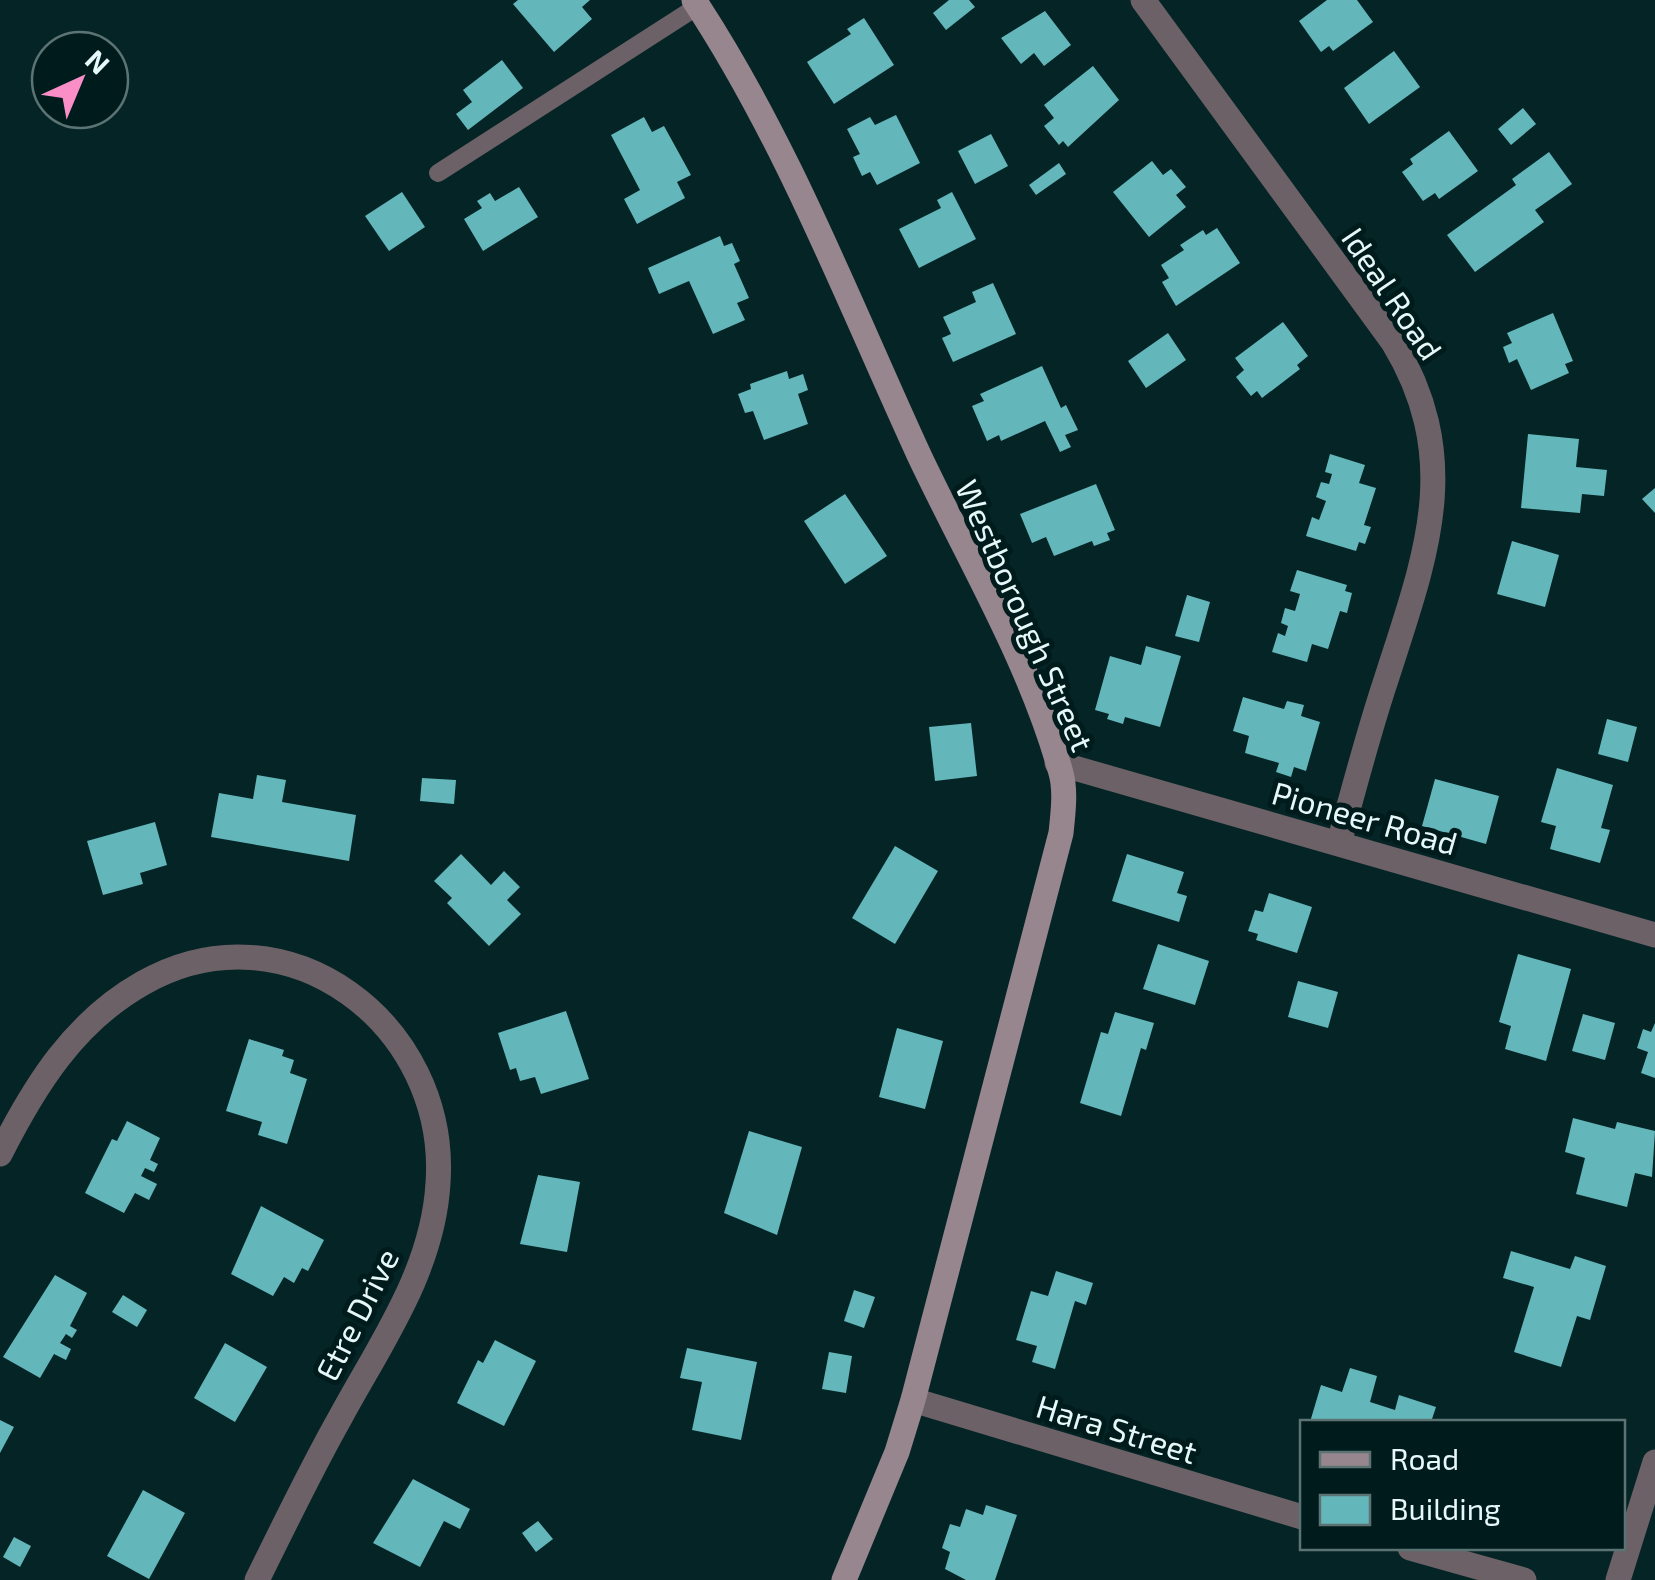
<svg xmlns="http://www.w3.org/2000/svg" width="1655" height="1580" font-family="'Exo 2',sans-serif">
  <rect width="100%" height="100%" fill="#052426"/>
  <g fill="#63b7bb">
    <polygon points="518,0 590,0 582,7 592,19 554,52 513,4"/>
    <polygon points="949,0 969,0 975,7 946,30 933,13"/>
    <polygon points="1327,0 1357,0 1373,22 1333,51 1329,46 1321,52 1299,21"/>
    <polygon points="1045,11 1071,45 1044,66 1034,53 1021,64 1001,38"/>
    <polygon points="864,18 894,65 834,104 807,62 851,34 847,29"/>
    <polygon points="1394,51 1420,87 1369,124 1344,88"/>
    <polygon points="502,60 523,88 468,130 456,114 472,102 463,90"/>
    <polygon points="1093,66 1119,100 1068,147 1063,141 1059,145 1044,126 1054,118 1044,105"/>
    <polygon points="1523,108 1536,124 1511,145 1498,129"/>
    <polygon points="896,115 920,163 877,185 870,172 862,176 853,157 860,154 847,129 870,117 875,125"/>
    <polygon points="644,117 652,132 664,126 691,175 677,182 685,198 637,224 624,199 640,190 611,135"/>
    <polygon points="1449,131 1478,171 1439,199 1435,193 1423,201 1402,172 1413,164 1410,159"/>
    <polygon points="991,134 1008,166 975,184 958,151"/>
    <polygon points="1549,152 1572,184 1535,210 1544,222 1475,272 1447,235 1516,185 1512,179"/>
    <polygon points="1152,161 1163,175 1171,169 1186,187 1176,195 1186,207 1149,237 1113,192"/>
    <polygon points="1059,163 1066,174 1036,195 1029,185"/>
    <polygon points="519,187 538,217 483,251 464,219 482,208 477,201 490,193 495,201"/>
    <polygon points="402,192 425,227 389,251 365,216"/>
    <polygon points="952,192 976,239 919,268 899,229 941,208 937,200"/>
    <polygon points="1217,228 1240,263 1176,306 1162,282 1169,278 1161,265 1184,250 1180,245 1203,230 1206,235"/>
    <polygon points="720,236 724,246 732,243 740,261 734,264 749,298 737,303 745,320 713,334 689,281 659,294 648,268"/>
    <polygon points="993,283 1016,334 953,362 942,338 951,334 943,317 976,302 972,292"/>
    <polygon points="1553,313 1573,361 1565,364 1569,373 1531,390 1517,359 1509,363 1503,347 1512,343 1507,333"/>
    <polygon points="1283,322 1308,356 1297,365 1300,369 1262,398 1257,391 1251,396 1236,377 1244,370 1235,358"/>
    <polygon points="1168,333 1186,360 1146,388 1128,361"/>
    <polygon points="1042,366 1061,408 1066,405 1078,430 1065,435 1071,447 1060,452 1045,421 1001,441 999,435 987,441 972,406 984,401 980,394"/>
    <polygon points="787,371 789,379 803,374 808,390 798,394 808,424 764,440 753,411 745,413 738,394 751,389 750,384"/>
    <polygon points="1528,434 1579,439 1576,467 1607,470 1604,496 1582,494 1580,513 1521,508"/>
    <polygon points="1330,454 1365,465 1359,483 1376,488 1364,525 1371,527 1365,544 1359,542 1356,551 1306,536 1312,517 1319,520 1326,501 1316,497 1321,482 1329,484 1332,474 1325,472"/>
    <polygon points="1096,484 1115,530 1107,533 1110,540 1094,546 1092,541 1054,556 1046,537 1032,543 1020,514"/>
    <polygon points="1655,488 1655,513 1642,499"/>
    <polygon points="845,494 887,556 845,584 804,521"/>
    <polygon points="1512,541 1559,555 1545,607 1497,594"/>
    <polygon points="1297,570 1347,585 1345,591 1352,593 1347,613 1340,611 1328,649 1312,644 1307,662 1272,652 1278,633 1285,636 1288,626 1281,623 1285,608 1295,611 1300,594 1290,591"/>
    <polygon points="1187,595 1210,602 1199,642 1175,636"/>
    <polygon points="1146,646 1181,656 1160,727 1125,717 1123,724 1107,719 1109,714 1095,710 1110,656 1141,665"/>
    <polygon points="1243,697 1284,709 1287,701 1304,705 1301,716 1320,722 1306,771 1294,767 1291,777 1276,772 1279,763 1245,753 1249,736 1233,731"/>
    <polygon points="1607,719 1637,727 1628,762 1598,754"/>
    <polygon points="971,723 977,776 935,781 929,727"/>
    <polygon points="1557,768 1613,785 1601,828 1610,830 1600,863 1550,849 1556,826 1541,822"/>
    <polygon points="257,775 286,780 282,802 356,815 349,861 211,837 219,793 253,799"/>
    <polygon points="422,778 456,780 454,804 420,801"/>
    <polygon points="1435,779 1499,796 1486,844 1422,826"/>
    <polygon points="155,822 167,865 140,873 143,884 103,895 87,841"/>
    <polygon points="895,846 938,871 895,944 852,918"/>
    <polygon points="461,854 491,885 504,871 520,887 507,900 521,914 489,946 447,903 452,898 434,881"/>
    <polygon points="1127,854 1184,872 1177,893 1187,896 1179,922 1112,901"/>
    <polygon points="1269,893 1312,907 1297,953 1256,940 1258,934 1248,931 1255,910 1263,912"/>
    <polygon points="1158,944 1209,961 1195,1005 1143,989"/>
    <polygon points="1518,954 1571,969 1546,1061 1505,1049 1511,1026 1499,1022"/>
    <polygon points="1298,981 1338,992 1328,1028 1288,1017"/>
    <polygon points="566,1011 589,1079 541,1094 535,1077 520,1081 516,1068 510,1070 498,1033"/>
    <polygon points="1115,1012 1154,1023 1146,1050 1141,1048 1121,1116 1080,1103 1101,1032 1108,1034"/>
    <polygon points="1583,1014 1615,1023 1605,1060 1572,1051"/>
    <polygon points="1655,1023 1655,1078 1641,1073 1648,1052 1637,1048 1643,1029 1651,1032"/>
    <polygon points="897,1028 943,1041 925,1109 879,1097"/>
    <polygon points="249,1039 284,1050 282,1056 294,1060 290,1073 307,1079 287,1144 258,1135 262,1122 226,1111"/>
    <polygon points="1573,1118 1615,1129 1617,1122 1655,1131 1652,1177 1635,1173 1627,1207 1576,1194 1585,1158 1565,1152"/>
    <polygon points="127,1121 160,1138 150,1160 158,1164 154,1172 145,1168 141,1176 157,1184 149,1200 135,1193 124,1213 85,1193 112,1139 117,1141"/>
    <polygon points="749,1131 802,1147 777,1235 724,1213"/>
    <polygon points="538,1175 580,1182 567,1252 520,1244"/>
    <polygon points="261,1206 324,1240 308,1271 302,1268 294,1283 284,1277 273,1296 231,1274"/>
    <polygon points="1511,1251 1570,1269 1575,1256 1606,1266 1590,1320 1577,1316 1561,1367 1514,1352 1534,1287 1503,1278"/>
    <polygon points="1056,1271 1093,1283 1086,1305 1075,1301 1055,1369 1032,1362 1037,1346 1016,1340 1031,1291 1048,1296"/>
    <polygon points="55,1275 87,1293 70,1326 77,1330 72,1338 66,1334 60,1343 71,1349 66,1360 54,1354 40,1378 3,1357"/>
    <polygon points="854,1290 875,1297 864,1328 844,1321"/>
    <polygon points="123,1295 147,1310 137,1327 112,1312"/>
    <polygon points="495,1340 536,1361 504,1426 457,1403 478,1360 483,1363"/>
    <polygon points="225,1343 267,1367 235,1422 194,1398"/>
    <polygon points="687,1348 757,1362 741,1440 692,1430 702,1382 680,1378"/>
    <polygon points="829,1352 852,1356 846,1393 822,1389"/>
    <polygon points="1350,1368 1377,1376 1370,1402 1395,1410 1399,1395 1436,1407 1431,1422 1310,1422 1321,1385 1342,1392"/>
    <polygon points="0,1420 14,1427 0,1453"/>
    <polygon points="413,1479 470,1509 460,1529 444,1521 420,1567 373,1543"/>
    <polygon points="143,1490 185,1513 149,1579 107,1556"/>
    <polygon points="986,1505 1017,1515 995,1580 966,1580 945,1569 950,1552 942,1548 950,1524 960,1527 966,1509 983,1515"/>
    <polygon points="538,1521 553,1539 536,1552 522,1533"/>
    <polygon points="14,1537 31,1546 20,1567 3,1557"/>
  </g>
  <g fill="none" stroke-linecap="round" stroke-linejoin="round">
    <polyline stroke="#6c6166" stroke-width="18" points="438,173 698,6"/>
    <g stroke="#6c6166" stroke-width="25">
      <path d="M1143,0L1393,342C1465,461 1425,558 1386,680C1368,734 1354,788 1339,843"/>
      <polyline points="1057,763 1655,935"/>
      <path d="M0,1154C35,1085 74,1022 143,983C287,901 449,1025 438,1183C433,1271 380,1344 340,1418C310,1471 284,1526 257,1580"/>
      <polyline points="913,1400 1302,1517"/>
      <polyline points="1410,1548 1524,1580"/>
      <polyline points="1618,1580 1655,1462"/>
    </g>
    <path stroke="#98868e" stroke-width="25" d="M694,0C787,141 849,303 919,455C968,559 1030,661 1061,773C1066,791 1063,814 1061,833L913,1400L897,1452L844,1580"/>
  </g>
  <g text-anchor="middle" dominant-baseline="central" stroke-width="10" stroke-linejoin="round" paint-order="stroke">
    <g font-size="32" fill="#e6f8f8" stroke="#001b1c">
      <text transform="translate(1393 293) rotate(56)">Ideal Road</text>
      <text transform="translate(1026 615) rotate(66)">Westborough Street</text>
      <text transform="translate(1365 817) rotate(16)">Pioneer Road</text>
      <text transform="translate(356 1314) rotate(-63)">Etre Drive</text>
      <text transform="translate(1117 1428) rotate(17)">Hara Street</text>
    </g>
  </g>
  <rect x="1300" y="1420" width="325" height="130" fill="#001b1c" stroke="#5c7374" stroke-width="2.5"/>
  <rect x="1320" y="1452" width="50" height="15" fill="#98868e" stroke="#5c7374" stroke-width="2.5"/>
  <text x="1390" y="1470" font-size="30" fill="#e6f8f8">Road</text>
  <rect x="1320" y="1495" width="50" height="30" fill="#63b7bb" stroke="#5c7374" stroke-width="2.5"/>
  <text x="1390" y="1520" font-size="30" fill="#e6f8f8">Building</text>
  <g transform="translate(80 80) rotate(44)"><circle r="48" fill="#001b1c" stroke="#5c7374" stroke-width="2.5"/>
  <path d="M0-8L18 38L0 25L-18 38Z" fill="#fa8fc7"/>
  <text y="-15" font-size="28" font-weight="bold" text-anchor="middle" fill="#e6f8f8">N</text>
  </g>
</svg>
